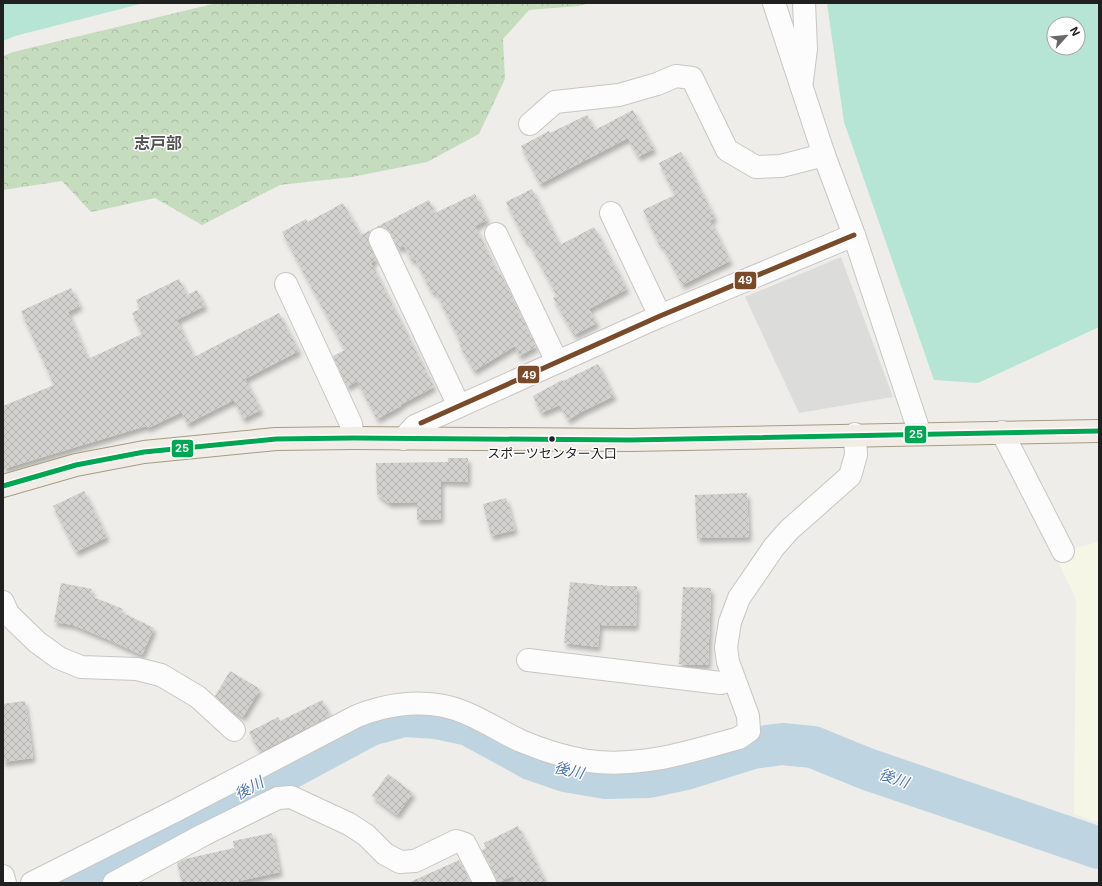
<svg xmlns="http://www.w3.org/2000/svg" width="1102" height="886" font-family="Inter,'Noto Sans JP',sans-serif">
  <defs>
    <pattern id="forest-crowns" width="20" height="18" patternUnits="userSpaceOnUse"><rect width="20" height="18" fill="#c6dcbf"/><path d="M2 6a3 3 0 1 1 6 0M12 15a3 3 0 1 1 6 0" fill="none" stroke="#aabca4"/></pattern>
    <pattern id="building-cross-hatch" width="8" height="8" patternUnits="userSpaceOnUse"><rect width="8" height="8" fill="#d2d1ce"/><path d="M0 0l8 8M0 8l8-8" fill="none" stroke="#b4b3b1"/></pattern>
    <filter id="shadow"><feDropShadow dx="2.5" dy="4.5" stdDeviation="2" flood-color="#0004"/></filter>
  </defs>
  <rect width="100%" height="100%" fill="#eeede9"/>
  <polygon fill="#f5f6e5" points="1099,542 1099,823 1074,814 1076,600 1055,555 1063,551"/>
  <polygon fill="#dcdcda" points="841,257 893,397 799,413 745,297"/>
  <polygon fill="url(#forest-crowns)" points="217,3 590,3 579,6 529,10 503,39 505,79 479,134 427,162 352,177 280,185 202,225 155,198 91,212 62,181 3,190 3,56 13,52"/>
  <g fill="#b6e4d5" fill-rule="evenodd">
    <polygon points="3,3 144,3 15,36 3,41"/>
    <path d="M827,3H1099V327L978,383L934,380L844,122ZM1054,24H1078V48H1054Z"/>
  </g>
  <g fill="none" stroke-linecap="round" stroke-linejoin="round">
    <polyline stroke="#bed5e1" stroke-width="42" points="68,883 249,790 370,725 404,716 436,718 469,725 533,760 565,771 606,778 649,777 686,769 753,748 782,744 813,747 867,769 1099,848"/>
  </g>
  <g fill="url(#building-cross-hatch)" filter="url(#shadow)">
    <polygon points="633,110 654,149 638,157 628,138 540,184 521,146 549,131 550,133 587,115 595,130"/>
    <polygon points="681,152 715,218 710,220 730,261 682,285 662,245 660,246 643,210 675,195 659,163"/>
    <polygon points="532,189 560,245 594,227 627,289 589,309 597,323 574,335 553,298 557,296 528,241 526,242 506,202"/>
    <polygon points="475,194 487,220 475,226 499,275 501,274 536,347 519,356 515,346 474,371 459,344 461,343 435,291 432,293 415,259 412,261 404,246 398,249 391,234 387,229 381,227 375,228 370,232 368,238 369,244 376,260 371,263 434,387 400,405 401,406 377,419 357,381 347,387 333,356 345,350 282,232 306,219 308,222 343,203 361,235 429,200 435,213"/>
    <polygon points="179,279 187,295 197,290 205,306 177,320 194,357 279,313 299,351 245,379 261,410 243,419 234,400 187,424 182,412 148,428 146,426 3,469 3,406 54,385 21,311 71,288 80,306 68,312 88,359 142,334 132,313 140,309 136,300"/>
    <polygon points="598,364 614,396 581,412 568,420 560,405 541,413 533,396 562,380 563,381"/>
    <polygon points="448,458 468,458 468,482 441,481 441,519 417,520 417,502 389,503 377,494 376,463 448,462"/>
    <polygon points="84,491 107,537 76,552 53,506"/>
    <polygon points="747,493 749,537 697,538 695,495"/>
    <polygon points="506,498 515,530 491,536 483,504"/>
    <polygon points="570,582 610,586 637,586 636,626 600,625 598,647 564,643"/>
    <polygon points="61,583 92,589 91,596 123,609 121,612 154,628 142,655 107,639 73,625 54,622"/>
    <polygon points="683,587 711,588 708,665 679,664"/>
    <polygon points="230,671 260,689 243,717 230,709 215,696"/>
    <polygon points="322,700 330,716 260,752 249,732 278,717 280,721"/>
    <polygon points="25,701 33,758 3,762 3,704"/>
    <polygon points="388,774 413,793 397,815 372,796"/>
    <polygon points="518,826 546,883 516,883 513,876 497,883 496,877 482,850 486,848 484,843"/>
    <polygon points="272,833 280,872 230,883 182,883 177,863 185,859 234,848 233,841"/>
    <polygon points="459,860 471,883 408,883"/>
  </g>
  <g fill="none" stroke-linecap="round" stroke-linejoin="round">
    <g stroke="#c7c6c5" stroke-width="24">
      <g id="minor">
        <polyline points="774,3 824,155 854,235 920,434"/>
        <polyline points="802,81 806,49 804,3"/>
        <polyline points="530,124 555,102 619,95 657,84 676,76 692,78 727,150 756,167 781,166 824,155"/>
        <polyline points="611,213 660,316"/>
        <polyline points="496,234 557,362"/>
        <polyline points="380,239 459,406"/>
        <polyline points="286,284 351,424 353,438"/>
        <polyline points="1002,432 1063,551"/>
        <polyline points="403,439 415,426 660,316 854,235"/>
        <polyline points="3,602 8,614 37,642 59,658 81,667 137,669 161,675 198,697 234,730"/>
        <polyline points="528,660 721,683 734,679"/>
        <polyline points="3,876 5,883"/>
        <path d="M32,883L175,811L357,716C384,705 416,700 444,706C472,712 495,729 521,741C542,750 565,757 588,761C641,768 689,752 739,738L749,731L748,716L728,662L726,647L730,622L739,598L774,547L789,530L850,476L856,455L855,434"/>
        <polyline points="114,883 203,835 278,798 291,797 349,824 366,835 385,854 400,862 415,861 456,841 465,844 485,883"/>
      </g>
    </g>
    <g stroke="#a49d85" stroke-width="24">
      <polyline id="major" points="3,486 76,465 144,452 276,439 353,438 630,440 1099,431"/>
    </g>
    <use href="#minor" stroke="#fcfcfc" stroke-width="22"/>
    <use href="#major" stroke="#f1ede6" stroke-width="22"/>
    <g stroke="#fff" stroke-width="8">
      <polyline id="bus-1" points="421,423 660,316 854,235"/>
    </g>
    <g stroke="#fff" stroke-width="8">
      <polyline id="bus-2" points="3,486 76,465 144,452 276,439 353,438 630,440 1099,431"/>
    </g>
    <use href="#bus-1" stroke="#7a4b2a" stroke-width="5"/>
    <use href="#bus-2" stroke="#00a651" stroke-width="5"/>
  </g>
  <circle fill="#202020" stroke="#fff" stroke-width="1.5" cx="552" cy="439" r="3.5"/>
  <g text-anchor="middle" dominant-baseline="central" stroke-width="3" stroke-linejoin="round" paint-order="stroke">
    <g font-size="13" fill="#202020" stroke="#fff">
      <text x="552" y="453">スポーツセンター入口</text>
    </g>
    <g font-size="15" font-style="italic" fill="#4e74ae" stroke="#fff">
      <text transform="translate(569 770) rotate(13)">後川</text>
      <text transform="translate(894 778) rotate(19)">後川</text>
      <text transform="translate(249 788) rotate(-28)">後川</text>
    </g>
    <g font-size="16" font-weight="bold" fill="#535353" stroke="#fff">
      <text x="158" y="143">志戸部</text>
    </g>
  </g>
  <g stroke="#fff" stroke-width="1.5">
    <rect x="734" y="271" width="23" height="19" rx="4" fill="#7a4b2a"/>
    <rect x="517" y="365" width="23" height="19" rx="4" fill="#7a4b2a"/>
    <rect x="904" y="425" width="23" height="19" rx="4" fill="#00a651"/>
    <rect x="171" y="439" width="23" height="19" rx="4" fill="#00a651"/>
  </g>
  <g font-size="11" text-anchor="middle" font-weight="bold" fill="#fff">
    <text x="745" y="284">49</text>
    <text x="529" y="379">49</text>
    <text x="916" y="438">25</text>
    <text x="182" y="452">25</text>
  </g>
  <rect width="1102" height="886" fill="none" stroke="#202020" stroke-width="8"/>
  <g transform="translate(1066 36) rotate(63)"><circle r="19" fill="#ffffff" stroke="#a6a6a6"/>
  <path d="M0-3L7 15L0 10L-7 15Z" fill="#686866"/>
  <text y="-6" font-size="11" font-weight="bold" text-anchor="middle" fill="#202020">N</text>
  </g>
</svg>
